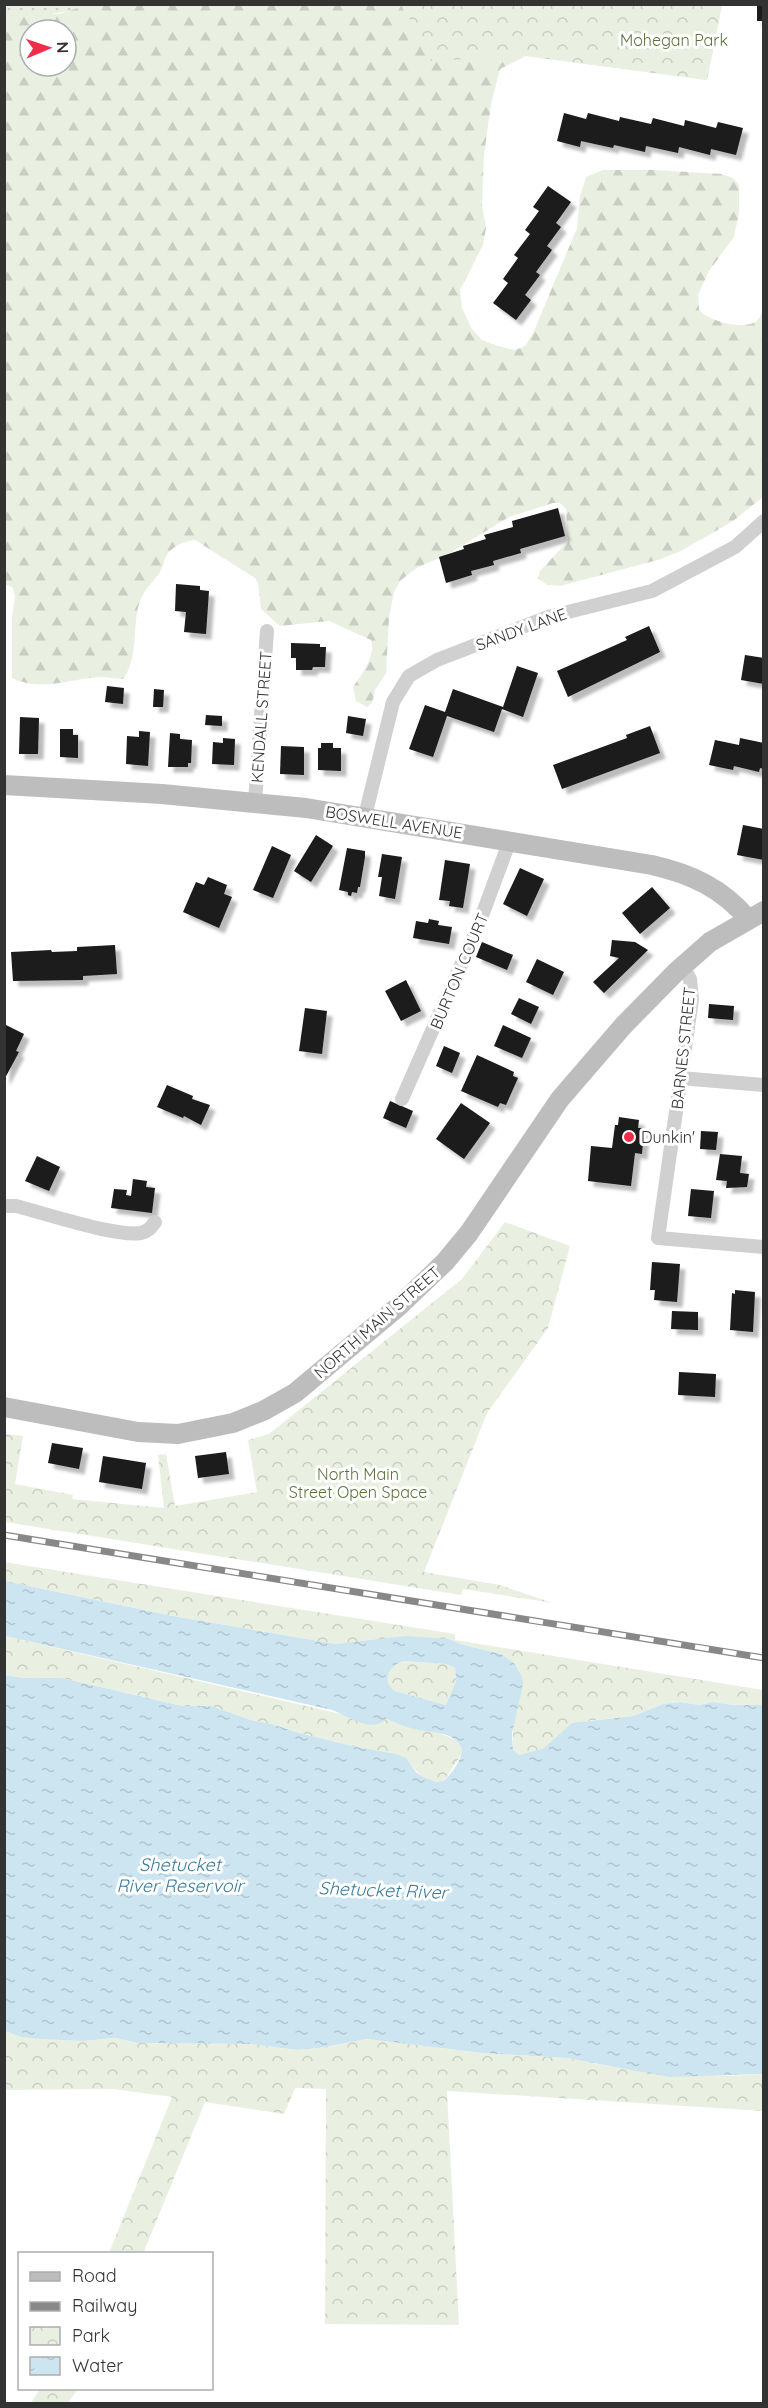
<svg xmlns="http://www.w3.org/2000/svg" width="768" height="2408" font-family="Quicksand,sans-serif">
  <defs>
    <pattern id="grass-dots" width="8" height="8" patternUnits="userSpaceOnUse" patternTransform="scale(1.5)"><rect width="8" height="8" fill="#eaf0e1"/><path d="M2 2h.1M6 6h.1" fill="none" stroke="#c9cec2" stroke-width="1.8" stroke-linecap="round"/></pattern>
    <pattern id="forest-firs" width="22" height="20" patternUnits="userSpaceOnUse" patternTransform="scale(1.5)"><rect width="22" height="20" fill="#eaf0e1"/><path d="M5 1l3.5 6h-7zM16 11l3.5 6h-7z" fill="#c9cec2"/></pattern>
    <pattern id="park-crowns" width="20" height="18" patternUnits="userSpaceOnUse" patternTransform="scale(1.5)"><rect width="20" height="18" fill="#eaf0e1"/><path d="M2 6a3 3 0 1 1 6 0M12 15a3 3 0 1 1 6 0" fill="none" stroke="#c9cec2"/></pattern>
    <pattern id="water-ripples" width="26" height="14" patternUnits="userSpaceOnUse" patternTransform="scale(1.5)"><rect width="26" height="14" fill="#cce5f0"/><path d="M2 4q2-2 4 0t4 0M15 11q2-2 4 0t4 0" fill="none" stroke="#b0c5ce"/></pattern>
    <filter id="shadow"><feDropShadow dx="5.5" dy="5.5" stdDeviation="1.5" flood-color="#0004"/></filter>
  </defs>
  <rect width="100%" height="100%" fill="#fff"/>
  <path fill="url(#grass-dots)" d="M4,5H90C61,14 34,18 5,14Z"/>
  <path fill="url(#forest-firs)" fill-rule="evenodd" d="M90,4L722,5L707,80L526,56L500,69L491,104L484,155L482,205L486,228L483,245L460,290L462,308L472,329L482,340L495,345L514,350L521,348L526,345L534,331L577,228L580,196L586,177L603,170H655L722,174L733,178L739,185V213L734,237L709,271L698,295L699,310C709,321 741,330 755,322C759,320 761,315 763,310V497L733,521L681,551L658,560L560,586L547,585L538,578L540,571L568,541L566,509L560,503H553L509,517L447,555L418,567L401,580L394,592L389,618L386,673L375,690L372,703L367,707L356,701L353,687C362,675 376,655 371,640L329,621L280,626L261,609L258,583L255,578L195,540C184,541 170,547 165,558C163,563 163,568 160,572C154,581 146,588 141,598C131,623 140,657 123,679C114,679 107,677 99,677C70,679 40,692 12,678V616L15,597L13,588L5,584V14H59ZM30,30H66V66H30Z"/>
  <g fill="url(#park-crowns)">
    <polygon points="400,5 722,5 707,80 526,56 431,61 413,24"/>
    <polygon points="505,1222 570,1246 548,1328 487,1413 424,1572 500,1585 553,1603 463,1589 461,1595 5,1522 5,1434 23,1436 15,1484 73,1495 72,1499 164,1508 158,1455 166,1454 175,1506 257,1492 248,1440 269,1434 462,1279"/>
    <polygon points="4,1562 455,1634 455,1640 763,1690 763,1705 734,1705 713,1702 699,1705 681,1702 663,1704 633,1716 588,1721 544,1748 519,1755 513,1750 513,1727 501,1654 464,1645 449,1639 336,1644 173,1616 5,1581"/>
    <path d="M5,1636L345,1715L386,1719L415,1729L436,1731L457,1741L462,1749L461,1755L444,1781C421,1789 414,1760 397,1754L357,1747L299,1733L272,1724L251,1720L211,1706H182L62,1678H23L5,1675Z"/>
    <path d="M404,1661L446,1664L455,1668L456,1681L446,1705L395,1691C381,1681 389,1665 404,1661Z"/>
    <polygon points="5,2031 21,2037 33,2038 83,2041 115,2038 138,2043 250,2044 297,2050 319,2048 367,2039 482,2053 566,2058 608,2066 728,2076 763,2074 764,2111 447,2091 459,2325 325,2324 326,2089 295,2088 284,2114 205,2102 143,2254 109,2253 172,2097 113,2089 5,2090"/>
    <polygon points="40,2389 41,2388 78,2389 68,2403 31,2403"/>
  </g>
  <path fill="url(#water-ripples)" fill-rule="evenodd" d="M5,1581L173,1616L336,1644L406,1636L449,1639L464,1645L501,1654L514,1663L522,1677L523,1685L512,1733L513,1750L519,1755L544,1748L572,1723L633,1716L663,1704L681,1702L699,1705L713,1702L734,1705H763V2074L670,2077L566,2058L482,2053L367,2039L319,2048L297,2050L250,2044L138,2043L115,2038L83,2041L40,2039L21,2037L5,2031V1675L23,1678H62L182,1706H211L251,1720L272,1724L299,1733L357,1747L397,1754L406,1758L416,1772L423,1777L436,1782L444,1781C452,1772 461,1762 462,1749C454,1730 430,1733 414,1729C405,1727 395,1722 386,1719C370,1734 349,1716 332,1710L5,1636ZM404,1661L446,1664L455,1668L456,1681L446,1705L395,1691C381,1681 389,1665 404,1661Z"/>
  <g fill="#1a1a1a" filter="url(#shadow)">
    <rect x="757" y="4" width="7" height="17"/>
    <polygon points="564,113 586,119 588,113 619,121 620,117 651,124 653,118 684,126 685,120 716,128 718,122 743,128 736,155 711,149 710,155 679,147 678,153 646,146 645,152 614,145 613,148 581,141 580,147 557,141"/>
    <polygon points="548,186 571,202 556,223 561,227 547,246 552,250 536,272 540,275 525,295 531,300 516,320 493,303 508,283 503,279 518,258 514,255 530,234 525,230 539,211 533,207"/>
    <polygon points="558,508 565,536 520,549 521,553 493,561 494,565 471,571 472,575 446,583 439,557 464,549 463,546 486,539 484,535 513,527 512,521"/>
    <polygon points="176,584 200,586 200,590 209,591 206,634 184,632 186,612 175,611"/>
    <polygon points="649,626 660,652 568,697 557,671 627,640 625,637"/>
    <polygon points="291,643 320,644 320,647 326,647 325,667 313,667 312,670 296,670 296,658 291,658"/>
    <polygon points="745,655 764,658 764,684 741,680"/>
    <polygon points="517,666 538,673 523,717 502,709 494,732 447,716 433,757 409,749 425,705 445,712 453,689 503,707"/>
    <polygon points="107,686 124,688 123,704 105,702"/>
    <polygon points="154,689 164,690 163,707 153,707"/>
    <polygon points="206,715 222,716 222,726 205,725"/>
    <polygon points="348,716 366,719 363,736 346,733"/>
    <polygon points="20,717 39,718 38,754 19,754"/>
    <polygon points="650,726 660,753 562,789 553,765 627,738 626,735"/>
    <polygon points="60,729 73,729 73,735 78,735 78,758 60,757"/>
    <polygon points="139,731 150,732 148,766 126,764 127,736 139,737"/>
    <polygon points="170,733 180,734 180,739 192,740 191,763 188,763 188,767 168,767"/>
    <polygon points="223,738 235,739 234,765 212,764 213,742 223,743"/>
    <polygon points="740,738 764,743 764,769 760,768 759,772 734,766 733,770 709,765 715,740 739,745"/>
    <polygon points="321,743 333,743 333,748 341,748 341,771 318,770 318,748 321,748"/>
    <polygon points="281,746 304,747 304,775 280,774"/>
    <polygon points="743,825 764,829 764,860 737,855"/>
    <polygon points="316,835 333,846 311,882 294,871"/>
    <polygon points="272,846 291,855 273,898 253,890"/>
    <polygon points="347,848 365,851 365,857 360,887 358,887 357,893 352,892 351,896 348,895 348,892 339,890"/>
    <polygon points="382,854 402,857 395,899 379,896 382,877 378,877"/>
    <polygon points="445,860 470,864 463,908 449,906 450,901 439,900"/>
    <polygon points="520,868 544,879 527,916 503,904"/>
    <polygon points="208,877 227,885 224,894 232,897 219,928 183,912 196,882 204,885"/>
    <polygon points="652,887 670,908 640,934 622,913"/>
    <polygon points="429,919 439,921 438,925 452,927 449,944 413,938 416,921 428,923"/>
    <polygon points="612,940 635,942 648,950 604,993 593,982 619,958 610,956"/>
    <polygon points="482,942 513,955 507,970 476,957"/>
    <polygon points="115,945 117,974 83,976 83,980 13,981 11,952 51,950 52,952 77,951 77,947"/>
    <polygon points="537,959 564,972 553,995 526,982"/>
    <polygon points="406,980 421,1011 401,1021 385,991"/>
    <polygon points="519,998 539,1007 531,1024 511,1014"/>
    <polygon points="709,1004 734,1006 733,1020 708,1018"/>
    <polygon points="305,1008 327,1011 322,1054 299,1051"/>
    <polygon points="4,1024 24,1034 16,1051 19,1052 4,1080"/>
    <polygon points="503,1025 531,1038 522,1058 494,1046"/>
    <polygon points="444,1046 460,1053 452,1073 436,1066"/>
    <polygon points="477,1055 514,1072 513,1076 518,1078 506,1105 500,1103 498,1107 461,1091"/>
    <polygon points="167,1085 193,1096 192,1099 210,1105 201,1125 184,1116 183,1118 157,1107"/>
    <polygon points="390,1101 413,1111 406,1128 383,1118"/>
    <polygon points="461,1103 490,1123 464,1159 436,1139"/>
    <polygon points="619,1117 639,1120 638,1128 644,1128 642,1154 635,1153 631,1186 588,1181 591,1146 612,1148 615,1125 618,1125"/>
    <polygon points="701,1131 718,1132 716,1150 700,1149"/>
    <polygon points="720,1154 742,1156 740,1173 749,1174 747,1187 726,1188 727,1181 716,1180"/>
    <polygon points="37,1156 60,1167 49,1191 25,1181"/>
    <polygon points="133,1179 147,1181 146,1187 155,1188 152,1213 111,1208 114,1189 127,1190 126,1195 131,1196"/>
    <polygon points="691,1189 714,1191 711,1218 688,1216"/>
    <polygon points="652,1262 680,1264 677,1302 654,1300 655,1290 650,1290"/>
    <polygon points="735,1290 755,1292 753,1332 730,1330 732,1293 735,1294"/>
    <polygon points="672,1311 698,1312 698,1330 671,1329"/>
    <polygon points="679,1372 716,1374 715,1397 678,1395"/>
    <polygon points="52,1443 83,1448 79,1469 48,1463"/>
    <polygon points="226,1452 229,1474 198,1478 195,1456"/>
    <polygon points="103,1456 146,1463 142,1489 99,1482"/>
  </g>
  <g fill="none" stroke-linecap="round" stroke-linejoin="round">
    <g stroke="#d0d0d0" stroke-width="14">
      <polyline points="255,802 267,631"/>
      <polyline points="365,816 393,702 409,676 437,660 548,617 652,591 735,547 764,521"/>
      <polyline points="683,967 690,979 692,999 658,1238 764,1247"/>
      <polyline points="680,1078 764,1085"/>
      <polyline points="402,1099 477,929 510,840"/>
      <path d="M4,1206H16C44,1213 115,1237 141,1233C148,1231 151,1228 155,1222"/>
    </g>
    <g stroke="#bdbdbd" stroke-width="20">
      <path d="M4,785L162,794L306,808L652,865C691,874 722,888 748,919"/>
      <polyline points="4,1407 138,1432 178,1434 233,1423 263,1411 295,1393 399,1306 445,1262 469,1233 560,1099 623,1026 676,972 710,942 764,911"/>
    </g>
    <g stroke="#888" stroke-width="7">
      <polyline id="rail" points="4,1535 764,1658"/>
    </g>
    <use href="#rail" stroke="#fff" stroke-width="4.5" stroke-dasharray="14" stroke-linecap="butt"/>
  </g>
  <circle fill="#f32c49" stroke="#fff" stroke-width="2" cx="629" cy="1137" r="6"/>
  <g text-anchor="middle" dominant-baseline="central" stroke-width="6" stroke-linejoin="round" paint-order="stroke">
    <g font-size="16" fill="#5a733b" stroke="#fff">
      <text x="674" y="40">Mohegan Park</text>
      <text x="358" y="1474">North Main<tspan x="358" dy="18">Street Open Space</tspan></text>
    </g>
    <g font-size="16" fill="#333" stroke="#fff">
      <text transform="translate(521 629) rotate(-20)">SANDY LANE</text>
      <text transform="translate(261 717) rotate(-86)">KENDALL STREET</text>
      <text transform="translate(394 822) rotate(9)">BOSWELL AVENUE</text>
      <text transform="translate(459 971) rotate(-67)">BURTON COURT</text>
      <text transform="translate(683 1048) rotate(-84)">BARNES STREET</text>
      <text transform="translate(377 1322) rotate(-41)">NORTH MAIN STREET</text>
    </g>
    <g font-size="16" fill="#333" stroke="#fff" text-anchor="start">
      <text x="641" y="1137">Dunkin'</text>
    </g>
    <g font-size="18" font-style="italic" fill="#387d9d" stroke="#fff">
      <text x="180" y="1864">Shetucket<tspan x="180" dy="21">River Reservoir</tspan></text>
      <text transform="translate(383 1890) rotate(2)">Shetucket River</text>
    </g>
  </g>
  <rect width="768" height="2408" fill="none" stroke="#333333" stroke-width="12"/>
  <rect x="18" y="2252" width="195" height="138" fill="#ffffff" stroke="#adadad" stroke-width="1.5"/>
  <rect x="30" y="2272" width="30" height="9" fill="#bdbdbd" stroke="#adadad" stroke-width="1.5"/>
  <text x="72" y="2282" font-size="18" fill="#333333">Road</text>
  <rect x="30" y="2302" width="30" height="9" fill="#888888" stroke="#adadad" stroke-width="1.5"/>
  <text x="72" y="2312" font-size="18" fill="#333333">Railway</text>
  <rect x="30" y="2327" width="30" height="18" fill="url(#park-crowns)" stroke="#adadad" stroke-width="1.5"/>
  <text x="72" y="2342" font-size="18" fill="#333333">Park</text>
  <rect x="30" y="2357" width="30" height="18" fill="url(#water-ripples)" stroke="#adadad" stroke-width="1.5"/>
  <text x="72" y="2372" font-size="18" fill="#333333">Water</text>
  <g transform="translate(48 48) rotate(88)"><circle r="28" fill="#ffffff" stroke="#adadad" stroke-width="1.5"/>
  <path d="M0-4.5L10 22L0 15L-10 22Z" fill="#f32c49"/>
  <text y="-9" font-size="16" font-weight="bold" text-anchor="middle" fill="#333333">N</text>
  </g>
</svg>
